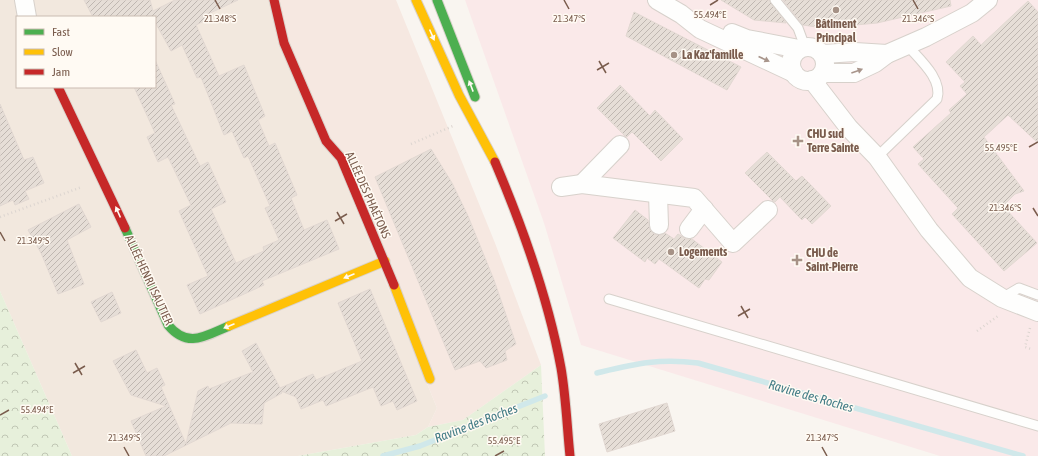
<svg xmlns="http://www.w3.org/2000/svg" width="1038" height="456" font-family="'Asap Condensed',sans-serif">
  <defs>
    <pattern id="forest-crowns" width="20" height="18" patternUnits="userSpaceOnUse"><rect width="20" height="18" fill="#e7f0db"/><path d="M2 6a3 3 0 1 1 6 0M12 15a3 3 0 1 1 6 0" fill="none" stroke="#c0c6b4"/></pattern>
    <pattern id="building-hatch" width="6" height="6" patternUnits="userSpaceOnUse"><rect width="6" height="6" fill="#e6ded7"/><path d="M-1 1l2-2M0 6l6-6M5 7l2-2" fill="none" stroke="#bfb7b1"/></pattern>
  </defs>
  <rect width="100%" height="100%" fill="#f9f5f0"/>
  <path fill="#f2e8de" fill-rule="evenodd" d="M0,0H271L437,408L428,427L416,435L298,456H72L0,291ZM17,17H155V87H17Z"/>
  <polygon fill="#f6e8e1" points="271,0 396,0 495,243 541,365 463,420 428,427 437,408"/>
  <polygon fill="#fae9e9" points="465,0 1038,0 1038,456 940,456 581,345 544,223"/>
  <g fill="url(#forest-crowns)">
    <polygon points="0,291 72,456 0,456"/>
    <polygon points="541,365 545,456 298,456 416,435 428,427 463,420"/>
  </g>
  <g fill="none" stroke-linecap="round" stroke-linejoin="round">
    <g stroke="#d0e8ea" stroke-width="5.5">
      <path d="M597,373C635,364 658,358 698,363L1023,456"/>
      <polyline points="383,456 420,446 545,396"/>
    </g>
  </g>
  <g fill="url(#building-hatch)" stroke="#e2d8d2">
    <polygon points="84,0 150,0 153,11 175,0 238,0 206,15 208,19 196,25 219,76 244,65 265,116 258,120 269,146 275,143 297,195 291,198 304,230 327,220 339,249 262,281 264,285 200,314 187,285 208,276 179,211 191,205 168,157 158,162 147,137 155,133 134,87 155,87 155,60 175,104 171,105 200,166 208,162 226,202 211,209 236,263 264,251 263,247 279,240 265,208 270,206 248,156 244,158 232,131 224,135 201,77 197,78 182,45 171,51 155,22 155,17 93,17"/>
    <polygon points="721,0 769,0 786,23 754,20"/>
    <polygon points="783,0 950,0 951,6 877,23 823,28 803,25"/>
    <polygon points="1028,1 1038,12 1038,143 1008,115 984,137 1024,191 1015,194 1003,206 1037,243 1004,271 952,214 958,208 918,164 924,159 913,147 951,113 949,110 967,94 960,86 965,82 946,62 973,36 981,45"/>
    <polygon points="634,12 741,67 727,90 626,36"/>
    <polygon points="620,85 650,116 655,110 683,139 661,161 632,132 627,137 625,136 597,108"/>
    <polygon points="0,104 24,160 33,157 44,183 25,191 29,199 15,205 13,200 0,206"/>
    <polygon points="431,149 452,183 468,216 494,280 516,344 505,351 507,360 486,368 480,361 455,370 375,177"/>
    <polygon points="767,152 796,181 802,176 831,206 812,224 805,217 802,220 780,197 775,202 773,201 745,173"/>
    <polygon points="79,204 91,227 67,240 84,284 58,294 41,253 28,230"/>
    <polygon points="635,210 648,220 650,230 654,234 660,235 665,233 674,239 678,234 686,239 692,239 722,262 709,280 705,279 699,288 659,259 655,264 647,258 645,262 613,238"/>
    <polygon points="370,289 417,401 397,410 393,401 381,406 373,387 326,406 323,400 301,409 296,397 281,391 282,393 264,403 262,424 231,423 164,456 146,456 131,421 166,406 131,395 113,361 136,350 147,373 157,368 165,385 161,387 186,444 198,391 208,386 209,389 253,372 242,351 256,343 280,388 313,374 316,380 362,361 338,303"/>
    <polygon points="112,292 121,313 101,322 91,302"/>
    <polygon points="667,403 675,431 607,452 599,424"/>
  </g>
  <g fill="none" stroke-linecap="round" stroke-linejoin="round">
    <g stroke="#d7d1cb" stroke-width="11">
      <g id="lane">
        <polyline points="775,0 798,28 805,47"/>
        <path d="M877,157L937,99C943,79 919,59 907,45"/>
        <polyline points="1002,298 1019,288 1038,295"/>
        <polyline points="609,299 1038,426"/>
      </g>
    </g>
    <g stroke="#d7d1cb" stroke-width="20">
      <g id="street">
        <polyline points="24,0 27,17"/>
        <polyline points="657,0 681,14 700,29 794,73"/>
        <polyline points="732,33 747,39 799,49"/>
        <circle cx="808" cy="64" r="17"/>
        <polyline points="823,54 855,52 887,54"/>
        <polyline points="823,73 854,73 875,63 887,54 926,37 972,13 988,0"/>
        <polyline points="812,80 849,128 877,157 929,230 970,278 1002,298 1038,312"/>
        <polyline points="582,184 620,145"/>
        <polyline points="561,187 582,184 694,198 733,243 768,210"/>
        <polyline points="658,194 659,225"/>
        <polyline points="689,229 704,209"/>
      </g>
    </g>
    <g stroke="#d9d2cb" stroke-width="11">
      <g id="fast">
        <polyline points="437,0 475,97"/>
        <path d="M125,228L168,325C188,349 205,336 229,326"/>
      </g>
    </g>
    <g stroke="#d9d2cb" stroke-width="11">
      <g id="slow">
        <polyline points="416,0 459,95 495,162"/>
        <polyline points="394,285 430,379"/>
        <polyline points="229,326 385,261"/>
      </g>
    </g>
    <g stroke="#d9d2cb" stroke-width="11">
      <g id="jam">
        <polyline points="274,0 284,43 326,141 341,158 394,285"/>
        <polyline points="58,87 125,228"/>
        <path d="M495,162C523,228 548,297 561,368C566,397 567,427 570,456"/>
      </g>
    </g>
    <g stroke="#dcd5d0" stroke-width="2.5" stroke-dasharray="1 3" stroke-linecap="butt">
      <polyline points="411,144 453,126"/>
      <polyline points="0,217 82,187"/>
      <polyline points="1030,328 1025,347 1031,349"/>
      <polyline points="977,331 998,316"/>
    </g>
    <use href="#lane" stroke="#fefefd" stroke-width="9"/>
    <use href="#street" stroke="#fefefd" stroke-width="18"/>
    <use href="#fast" stroke="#4caf50" stroke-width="9"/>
    <use href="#slow" stroke="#ffc107" stroke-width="9"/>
    <use href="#jam" stroke="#c62828" stroke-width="9"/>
  </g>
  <defs><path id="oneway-solid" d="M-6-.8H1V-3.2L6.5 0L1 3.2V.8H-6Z"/></defs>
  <g fill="#fffaf3">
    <use href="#oneway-solid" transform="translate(432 35) rotate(66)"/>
    <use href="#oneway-solid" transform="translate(471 86) rotate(-111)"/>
    <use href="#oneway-solid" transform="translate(118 212) rotate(-114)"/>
    <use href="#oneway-solid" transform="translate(349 276) rotate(157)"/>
    <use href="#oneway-solid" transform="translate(229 326) rotate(157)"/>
  </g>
  <g fill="#a8958b">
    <use href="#oneway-solid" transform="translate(764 59) rotate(25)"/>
    <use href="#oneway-solid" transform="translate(857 71) rotate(-20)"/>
  </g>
  <path fill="none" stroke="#7a5c4d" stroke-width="1.5" d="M215,0L220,9M564,0L569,9M913,0L918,9M710,5L718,0M599,61L606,73M597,70L609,63M1029,147L1038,142M1033,208L1038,216M337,212L344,224M335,221L347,214M0,232L5,241M741,306L748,318M738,316L750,309M75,363L82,375M73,373L85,366M0,415L9,410M124,447L129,456M822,447L827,456M495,456L504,451"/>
  <g fill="#a69286" stroke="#fffaf3" stroke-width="1.5">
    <circle cx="836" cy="10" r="4"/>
    <circle cx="674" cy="55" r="4"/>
    <path d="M796 135h4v4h4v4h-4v4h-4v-4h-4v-4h4z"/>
    <circle cx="671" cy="252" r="4"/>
    <path d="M795 254h4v4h4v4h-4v4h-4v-4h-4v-4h4z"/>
  </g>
  <g text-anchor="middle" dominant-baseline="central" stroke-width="3" stroke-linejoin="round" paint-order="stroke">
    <g font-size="12" font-weight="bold" fill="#7a5c4d" stroke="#fffaf3" text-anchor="start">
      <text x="836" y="24" text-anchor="middle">Bâtiment<tspan x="836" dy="14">Principal</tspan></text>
      <text x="682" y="55">La Kaz'famille</text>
      <text x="807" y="134">CHU sud<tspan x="807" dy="14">Terre Sainte</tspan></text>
      <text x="679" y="252">Logements</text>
      <text x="806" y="253">CHU de<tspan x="806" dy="14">Saint-Pierre</tspan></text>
    </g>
    <g font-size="12" fill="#7a5c4d" stroke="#fffaf3">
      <text transform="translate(368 195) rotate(66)">ALLÉE DES PHAÉTONS</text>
      <text transform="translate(149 280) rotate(65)">ALLÉE HENRI ISAUTIER</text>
    </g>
    <g font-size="13" font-style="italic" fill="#437c86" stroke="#fffaf3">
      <text transform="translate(811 396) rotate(16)">Ravine des Roches</text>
      <text transform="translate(476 423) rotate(-21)">Ravine des Roches</text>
    </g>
  </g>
  <g font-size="10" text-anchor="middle" fill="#7a5c4d" stroke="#fffaf3" stroke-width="3" stroke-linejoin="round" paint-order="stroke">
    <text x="710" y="18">55.494°E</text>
    <text x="220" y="22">21.348°S</text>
    <text x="918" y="22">21.346°S</text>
    <text x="569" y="22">21.347°S</text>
    <text x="1001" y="151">55.495°E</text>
    <text x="1005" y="211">21.346°S</text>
    <text x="33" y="244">21.349°S</text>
    <text x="37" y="413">55.494°E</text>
    <text x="124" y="441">21.349°S</text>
    <text x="822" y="441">21.347°S</text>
    <text x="504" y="444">55.495°E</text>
  </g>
  <rect x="16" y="16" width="140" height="72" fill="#fffaf3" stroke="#cabbb1"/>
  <rect x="24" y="29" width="20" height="6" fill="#4caf50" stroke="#cabbb1"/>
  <text x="52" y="36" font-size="12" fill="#7a5c4d">Fast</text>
  <rect x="24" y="49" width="20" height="6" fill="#ffc107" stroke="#cabbb1"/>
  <text x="52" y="56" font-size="12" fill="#7a5c4d">Slow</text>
  <rect x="24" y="69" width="20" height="6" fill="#c62828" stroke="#cabbb1"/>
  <text x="52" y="76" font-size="12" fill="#7a5c4d">Jam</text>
</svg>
